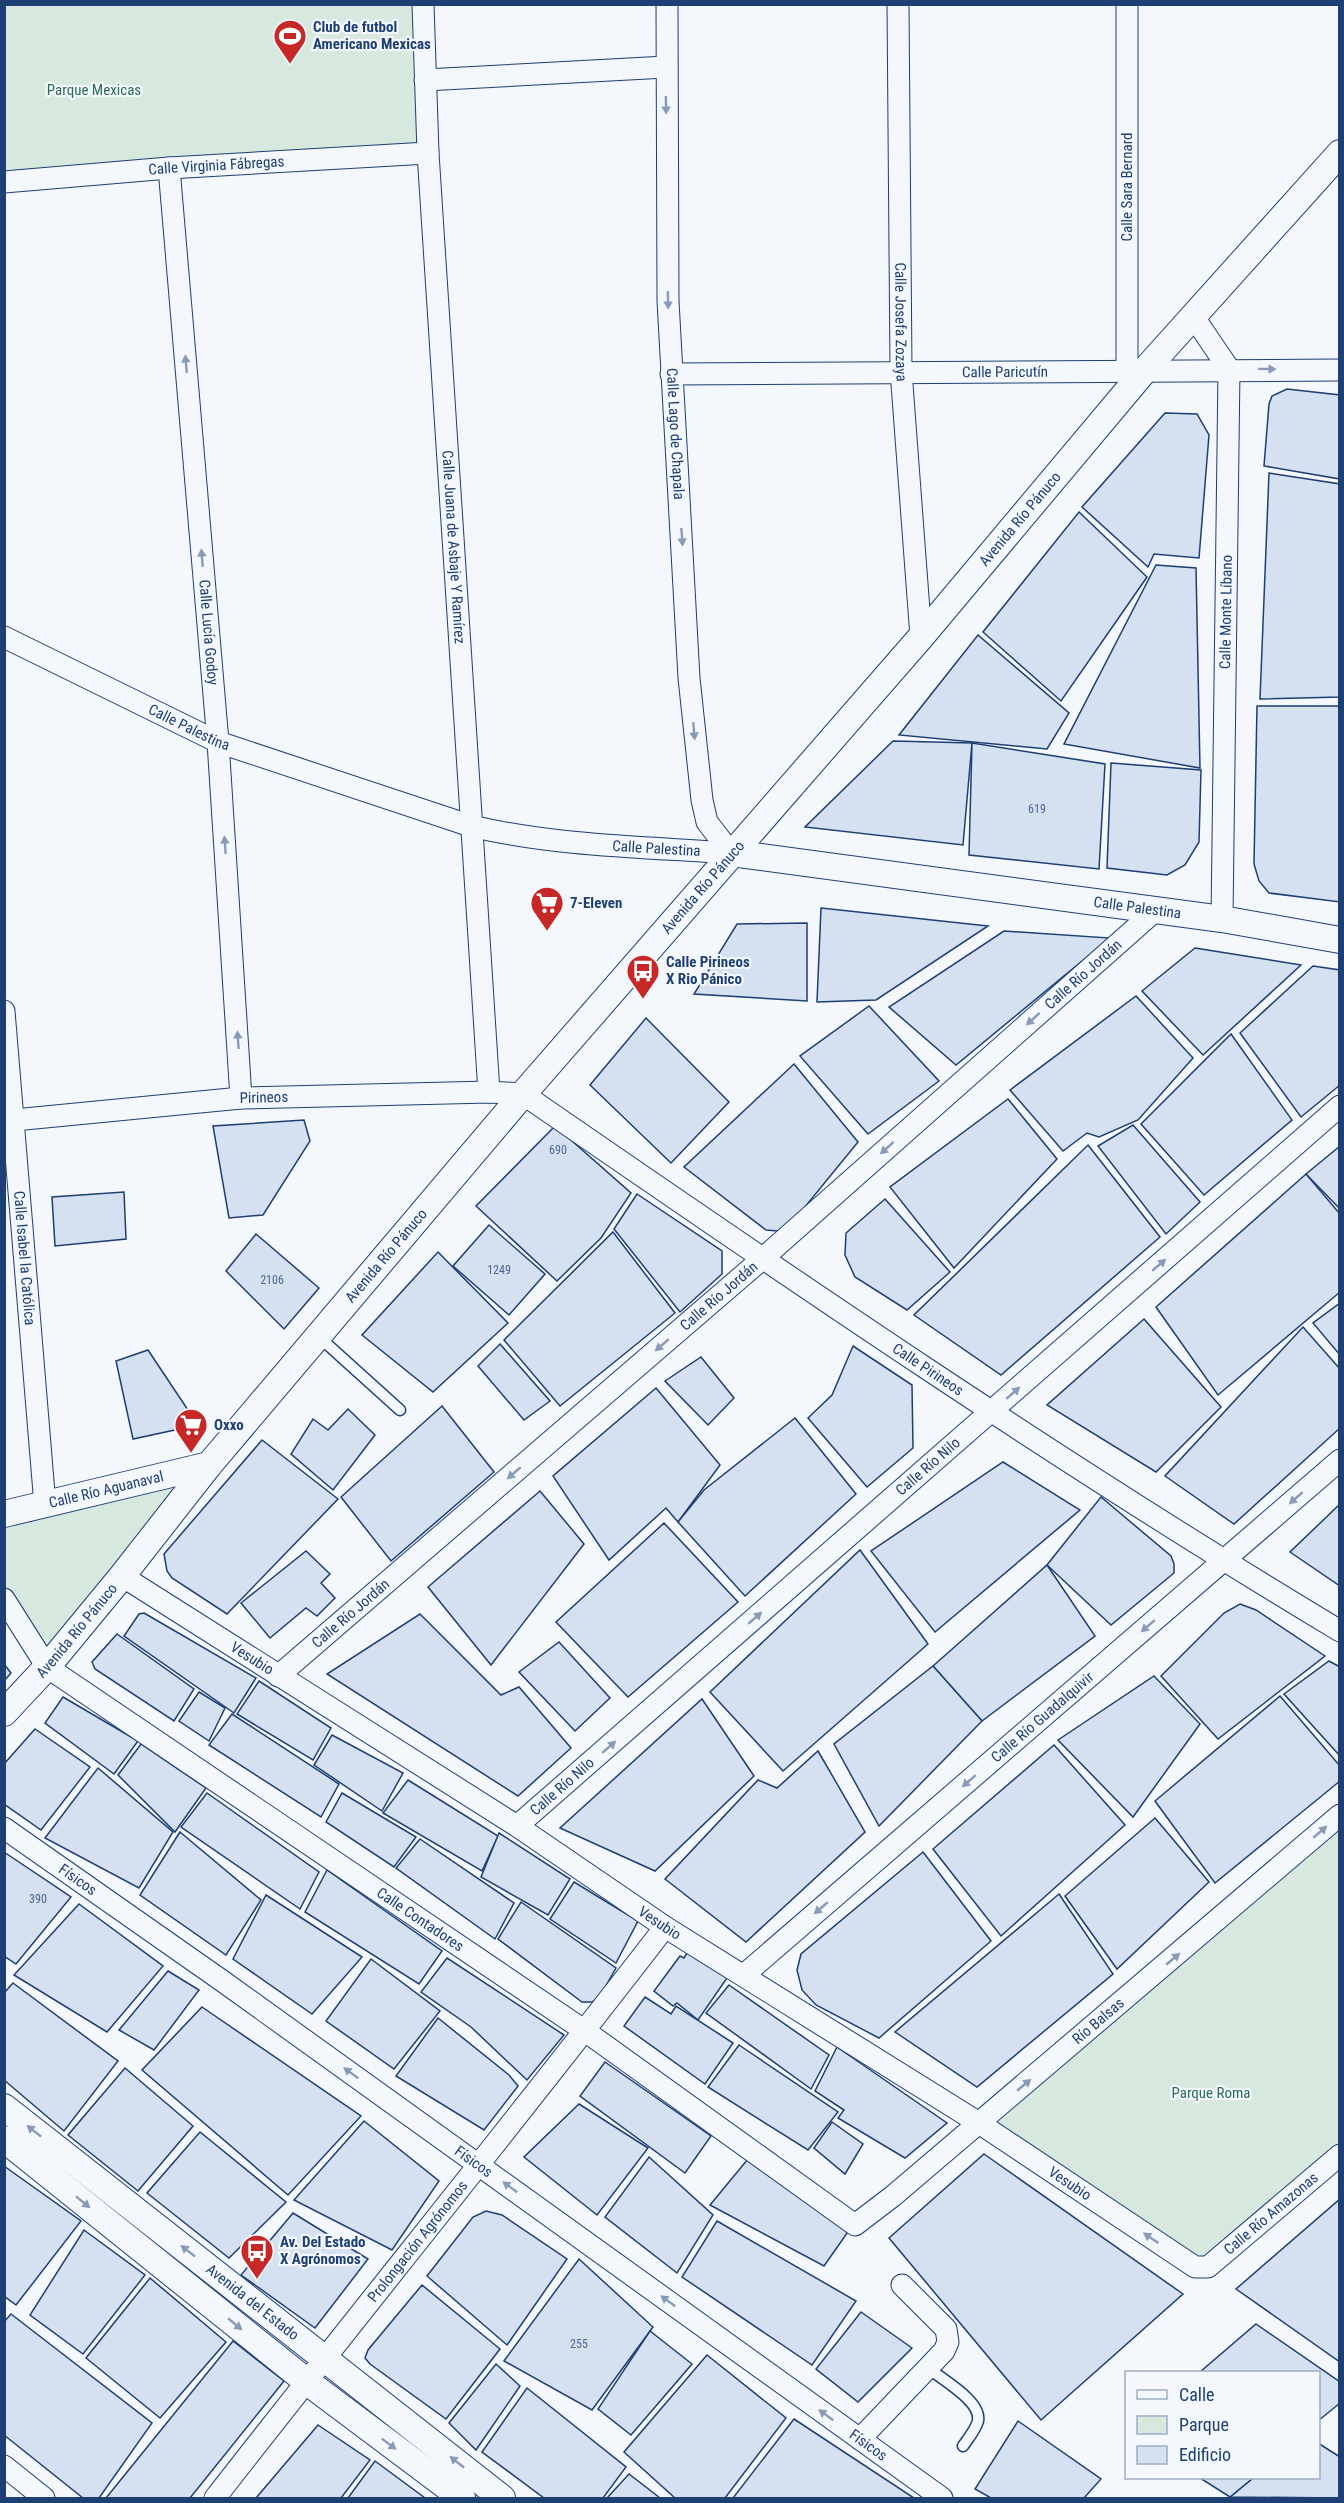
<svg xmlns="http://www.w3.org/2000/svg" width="1344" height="2503" font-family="'Roboto Condensed',sans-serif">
  <rect width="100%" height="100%" fill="#f4f7fb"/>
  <g fill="#d7e8df" stroke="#687fa3" stroke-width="1.5">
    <polygon points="5,5 423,5 428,153 5,183"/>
    <polygon points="209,1465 47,1667 5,1598 5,1514"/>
    <polygon points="1339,1814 1339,2152 1200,2269 979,2123"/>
  </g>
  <g fill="#d5e0f0" stroke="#1d3f73" stroke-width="1.5">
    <polygon points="1287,389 1340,395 1340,479 1264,466 1269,404 1272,396"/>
    <polygon points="1165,413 1197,414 1209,435 1199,558 1154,554 1148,567 1082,507"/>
    <polygon points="1269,473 1340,484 1340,697 1260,699"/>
    <polygon points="1079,512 1147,577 1061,701 983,632"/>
    <polygon points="1156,565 1196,568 1200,768 1064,744"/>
    <polygon points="978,635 1069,713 1047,749 899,735"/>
    <polygon points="1257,706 1340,706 1340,902 1269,893 1259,881 1254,864"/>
    <polygon points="893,741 972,743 963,845 805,827"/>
    <polygon points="972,743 1105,764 1099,869 969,855"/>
    <polygon points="1111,763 1201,770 1199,842 1185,865 1167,875 1107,868"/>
    <polygon points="821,908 988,926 876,1000 817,1002"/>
    <polygon points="807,923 807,1001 694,994 737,924"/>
    <polygon points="1004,931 1110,938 956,1065 889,1007"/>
    <polygon points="1195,948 1301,965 1203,1055 1142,991"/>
    <polygon points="1313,966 1340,970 1340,1085 1301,1117 1240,1033"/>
    <polygon points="1136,996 1193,1058 1138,1120 1099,1137 1087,1133 1063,1151 1010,1090"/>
    <polygon points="869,1006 939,1081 868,1134 800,1056"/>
    <polygon points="646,1018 729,1102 671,1163 590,1085"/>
    <polygon points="1231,1034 1292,1120 1204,1195 1141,1124"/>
    <polygon points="794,1064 858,1142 791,1224 778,1231 766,1230 684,1167"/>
    <polygon points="1008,1099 1057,1159 954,1268 890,1187"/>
    <polygon points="304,1120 310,1141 263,1215 229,1218 213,1126"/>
    <polygon points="1133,1125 1200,1202 1166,1234 1098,1146"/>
    <polygon points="555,1126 631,1193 601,1238 557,1281 476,1206"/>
    <polygon points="1088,1145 1160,1237 1001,1375 914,1315"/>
    <polygon points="1340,1146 1340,1209 1306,1174"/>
    <polygon points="1306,1174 1340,1214 1340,1292 1218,1395 1156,1307"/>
    <polygon points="124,1192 126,1239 55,1246 52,1197"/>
    <polygon points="637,1194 722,1251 722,1274 680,1312 614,1229"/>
    <polygon points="885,1199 950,1272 907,1310 855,1277 845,1255 846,1233"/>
    <polygon points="489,1225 545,1274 509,1315 453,1266"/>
    <polygon points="613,1232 675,1313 560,1406 504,1340"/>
    <polygon points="256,1234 319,1288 284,1329 226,1271"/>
    <polygon points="438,1252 508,1323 433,1392 362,1335"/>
    <polygon points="1340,1303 1340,1355 1313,1323"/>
    <polygon points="1144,1319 1221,1407 1156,1472 1047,1405"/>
    <polygon points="1303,1327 1340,1369 1340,1428 1234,1524 1165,1476"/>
    <polygon points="500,1344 550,1401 524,1420 478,1366"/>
    <polygon points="853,1346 912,1385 913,1448 867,1487 808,1418 832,1395"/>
    <polygon points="148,1350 198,1425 133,1439 116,1361"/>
    <polygon points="701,1357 734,1398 708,1425 665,1381"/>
    <polygon points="656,1388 720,1465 678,1522 666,1508 609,1560 553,1476"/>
    <polygon points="442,1406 494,1472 391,1561 341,1497"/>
    <polygon points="348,1409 375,1435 333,1490 291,1454 313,1419 328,1430"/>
    <polygon points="795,1418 856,1494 745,1596 678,1522 704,1490"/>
    <polygon points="262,1440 338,1499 227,1614 172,1578 167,1571 164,1554"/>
    <polygon points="1003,1462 1080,1510 935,1632 871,1551"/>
    <polygon points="540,1491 584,1544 491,1665 428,1587"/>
    <polygon points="1101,1497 1171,1556 1174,1564 1174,1573 1111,1625 1047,1565"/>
    <polygon points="1340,1504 1340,1586 1290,1552"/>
    <polygon points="664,1523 738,1602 628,1697 556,1622"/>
    <polygon points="860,1550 928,1644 783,1771 710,1692"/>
    <polygon points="306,1551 330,1574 321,1583 335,1598 317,1616 306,1608 270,1638 241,1603"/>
    <polygon points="1047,1565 1095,1636 982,1721 933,1666"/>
    <polygon points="1240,1604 1256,1610 1325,1656 1218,1739 1161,1676 1224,1613"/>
    <polygon points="144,1613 256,1678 234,1713 124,1636 139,1614"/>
    <polygon points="420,1614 501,1695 519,1687 571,1748 518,1796 327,1674"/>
    <polygon points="117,1634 194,1689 174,1721 95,1669 92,1662"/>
    <polygon points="559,1642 610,1698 575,1731 519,1672"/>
    <polygon points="1329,1661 1340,1667 1340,1756 1284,1694"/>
    <polygon points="4,1664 11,1673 4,1681"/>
    <polygon points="933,1666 982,1721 879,1826 834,1744"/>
    <polygon points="1154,1676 1200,1724 1133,1817 1058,1740"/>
    <polygon points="259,1681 331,1728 313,1760 237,1714"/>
    <polygon points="199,1692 225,1708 209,1741 179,1721"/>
    <polygon points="1280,1696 1340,1766 1340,1781 1215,1883 1155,1801"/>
    <polygon points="63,1697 138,1741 114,1774 45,1723"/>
    <polygon points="702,1699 754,1776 655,1871 560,1828"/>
    <polygon points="232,1714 339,1784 321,1817 209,1745"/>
    <polygon points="35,1729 90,1767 41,1830 4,1804 4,1764"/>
    <polygon points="332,1735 403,1773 382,1811 314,1765"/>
    <polygon points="141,1744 206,1788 175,1832 118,1775"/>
    <polygon points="1054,1745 1125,1825 1001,1936 933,1849"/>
    <polygon points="818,1751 865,1832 746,1942 665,1879 758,1780 777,1788"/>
    <polygon points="98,1768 173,1832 139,1888 45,1838"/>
    <polygon points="408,1780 498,1836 482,1871 383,1813"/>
    <polygon points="207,1793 319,1872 300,1909 181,1827"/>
    <polygon points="342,1793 416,1837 394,1867 326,1822"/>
    <polygon points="1155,1818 1209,1882 1117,1969 1065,1896"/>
    <polygon points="180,1832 261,1900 226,1955 140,1895"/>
    <polygon points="499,1833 570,1879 548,1915 481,1877"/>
    <polygon points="420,1839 514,1903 495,1939 396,1868"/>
    <polygon points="4,1852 71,1897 16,1964 4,1956"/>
    <polygon points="923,1852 991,1941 879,2038 816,2005 802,1990 797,1970 801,1954"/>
    <polygon points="327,1870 442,1951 419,1984 305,1912"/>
    <polygon points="574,1882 638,1921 616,1963 550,1919"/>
    <polygon points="1059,1894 1113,1974 977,2087 895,2032"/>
    <polygon points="266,1895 362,1957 312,2014 233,1959"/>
    <polygon points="521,1902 616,1968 600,1996 592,2002 582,2002 498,1939"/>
    <polygon points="79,1904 163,1966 107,2032 14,1975"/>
    <polygon points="687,1953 727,1978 698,2020 677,2003 673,2006 654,1991 680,1956 684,1958"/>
    <polygon points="447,1958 564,2035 527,2080 471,2027 421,1992"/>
    <polygon points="371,1959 440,2011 394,2069 326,2021"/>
    <polygon points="168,1971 199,1990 154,2050 119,2030"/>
    <polygon points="13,1983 118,2061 64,2131 4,2080 4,1993"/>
    <polygon points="729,1985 829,2055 811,2089 706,2013"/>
    <polygon points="645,1997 671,2014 676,2006 733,2043 705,2084 624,2026"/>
    <polygon points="202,2007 361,2116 288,2195 142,2070"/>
    <polygon points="438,2018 509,2075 518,2086 484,2130 396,2076"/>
    <polygon points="739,2045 838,2112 808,2150 708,2087"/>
    <polygon points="837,2047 947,2123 905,2158 838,2118 844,2110 815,2091"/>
    <polygon points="605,2062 711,2136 685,2173 580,2096"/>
    <polygon points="125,2068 193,2126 138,2191 68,2135"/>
    <polygon points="579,2104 648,2148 597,2215 524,2157"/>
    <polygon points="364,2121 439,2181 392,2250 294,2200"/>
    <polygon points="832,2122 863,2144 845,2174 814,2148"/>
    <polygon points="200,2132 286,2202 229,2258 147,2193"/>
    <polygon points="984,2154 1183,2294 1041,2420 889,2238"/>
    <polygon points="649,2157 713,2215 677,2273 605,2217"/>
    <polygon points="748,2159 850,2229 824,2266 710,2205"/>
    <polygon points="4,2166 81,2221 16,2305 4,2296"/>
    <polygon points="1340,2199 1340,2362 1236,2289"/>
    <polygon points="486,2211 502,2215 567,2259 507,2345 427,2276 473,2217"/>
    <polygon points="293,2213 368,2259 315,2328 241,2275"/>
    <polygon points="717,2221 856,2301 812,2365 682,2277"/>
    <polygon points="84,2230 145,2275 83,2354 30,2315"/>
    <polygon points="579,2259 653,2327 592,2410 504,2361"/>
    <polygon points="150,2278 226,2342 160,2418 86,2358"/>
    <polygon points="422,2285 500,2349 446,2419 370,2364 365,2358 368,2350"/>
    <polygon points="861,2312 912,2348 858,2402 816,2369"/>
    <polygon points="11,2314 152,2423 99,2498 83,2498 4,2435 4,2322"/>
    <polygon points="1256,2324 1340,2382 1340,2403 1318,2421 1318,2372 1200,2372"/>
    <polygon points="650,2331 692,2364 631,2435 598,2409"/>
    <polygon points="233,2341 284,2381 190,2498 106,2498"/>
    <polygon points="707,2355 786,2418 725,2498 675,2498 624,2452"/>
    <polygon points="496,2364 520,2386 476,2450 449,2423"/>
    <polygon points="527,2388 626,2467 603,2498 544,2498 482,2452"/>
    <polygon points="794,2419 914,2498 733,2498"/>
    <polygon points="1018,2421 1101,2479 1084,2498 991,2498 975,2489"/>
    <polygon points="318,2425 370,2460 341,2498 256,2498"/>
    <polygon points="1318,2443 1340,2457 1340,2498 1230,2497 1253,2478 1318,2478"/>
    <polygon points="375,2461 425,2498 348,2498"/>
    <polygon points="629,2474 660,2498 607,2498"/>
    <polygon points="1200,2478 1253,2478 1230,2497"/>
  </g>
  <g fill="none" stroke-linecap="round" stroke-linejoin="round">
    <g stroke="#1d3f73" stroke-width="13">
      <g id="service">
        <polyline points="318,1336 400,1410"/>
        <path d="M927,2367C941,2379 982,2401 978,2421C976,2429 968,2439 963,2446"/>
      </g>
    </g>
    <g stroke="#1d3f73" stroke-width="23">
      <g id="minor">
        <path id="s1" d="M423,4L428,153L489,1092"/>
        <path id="s2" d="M667,4L668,301L689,678L702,800L707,822L731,853"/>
        <path id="s3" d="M898,4L901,371L921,637"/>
        <polyline points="425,80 666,67"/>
        <path id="s4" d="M169,168L218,742L241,1098"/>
        <path id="s5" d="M4,182L169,168L428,153"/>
        <polyline points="1193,316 1229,369 1222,919"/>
        <polyline points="1127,370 1127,4"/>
        <path id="s6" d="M671,374L1340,370"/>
        <path id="s7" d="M4,637L218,742L471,826C556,846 645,847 731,853"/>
        <path id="s8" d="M4,1011L45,1505"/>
        <path id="s9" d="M4,1121L241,1098L489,1092L523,1094C791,1279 1060,1463 1340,1631"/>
        <path id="s10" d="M122,1576L517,1826L665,1927L979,2123L1195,2267H1208L1340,2155"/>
        <path id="s11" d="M4,1599L47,1667L585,2031L855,2225L893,2196L1340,1815"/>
        <path id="s12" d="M278,1676L762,1259L1156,910"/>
        <path id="s13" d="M517,1826L1340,1106"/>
        <path id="s14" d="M4,1828L221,1980L942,2498"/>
        <path id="s15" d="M745,1974L1340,1460"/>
        <polyline points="860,2439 944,2351 948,2342 946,2329 902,2285"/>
        <polyline points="4,2466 44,2498"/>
        <path id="s16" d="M215,2498C364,2307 517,2119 665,1927"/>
      </g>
    </g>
    <g stroke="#1d3f73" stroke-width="28">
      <g id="tertiary">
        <path id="s17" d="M731,853L1222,919L1340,940"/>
        <path id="s18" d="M4,1514L209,1465"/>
        <path id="s19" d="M4,1713L47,1667L122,1576L209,1465L523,1094L921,637L1145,370L1340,153"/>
        <path id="s20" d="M4,2107L502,2498"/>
        <polyline points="4,2139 306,2381 462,2498"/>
      </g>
    </g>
    <use href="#service" stroke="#f4f7fb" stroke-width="10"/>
    <use href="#minor" stroke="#f4f7fb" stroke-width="21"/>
    <use href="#tertiary" stroke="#f4f7fb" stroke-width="26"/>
  </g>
  <defs><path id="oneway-solid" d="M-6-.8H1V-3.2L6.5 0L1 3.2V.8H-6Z" transform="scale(1.5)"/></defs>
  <g fill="#889bb7">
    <use href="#oneway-solid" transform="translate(666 105) rotate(89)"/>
    <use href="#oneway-solid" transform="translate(668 300) rotate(89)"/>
    <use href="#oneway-solid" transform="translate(186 364) rotate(-95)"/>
    <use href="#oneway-solid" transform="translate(1267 369) rotate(1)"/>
    <use href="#oneway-solid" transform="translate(682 537) rotate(86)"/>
    <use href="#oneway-solid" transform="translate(202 558) rotate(-95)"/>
    <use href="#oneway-solid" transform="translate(694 731) rotate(85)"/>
    <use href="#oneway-solid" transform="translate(225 845) rotate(-94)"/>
    <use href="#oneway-solid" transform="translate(1033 1019) rotate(138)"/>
    <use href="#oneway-solid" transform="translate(238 1040) rotate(-94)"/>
    <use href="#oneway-solid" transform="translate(887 1148) rotate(138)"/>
    <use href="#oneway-solid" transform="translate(1159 1265) rotate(-41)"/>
    <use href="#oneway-solid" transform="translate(662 1345) rotate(139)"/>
    <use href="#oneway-solid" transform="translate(1013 1393) rotate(-41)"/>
    <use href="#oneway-solid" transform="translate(514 1473) rotate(139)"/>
    <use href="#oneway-solid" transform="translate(1296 1498) rotate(139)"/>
    <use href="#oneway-solid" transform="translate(755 1618) rotate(-41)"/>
    <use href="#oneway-solid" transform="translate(1148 1626) rotate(139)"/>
    <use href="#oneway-solid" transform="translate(609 1747) rotate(-41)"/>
    <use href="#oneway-solid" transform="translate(969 1781) rotate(139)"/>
    <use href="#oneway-solid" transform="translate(1320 1832) rotate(-41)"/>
    <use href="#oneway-solid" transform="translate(821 1908) rotate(139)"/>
    <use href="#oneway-solid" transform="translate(1173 1959) rotate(-40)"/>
    <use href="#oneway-solid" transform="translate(351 2073) rotate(-144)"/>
    <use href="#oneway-solid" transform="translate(1024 2085) rotate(-40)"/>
    <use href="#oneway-solid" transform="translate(34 2131) rotate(-142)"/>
    <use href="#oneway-solid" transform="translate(510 2187) rotate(-144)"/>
    <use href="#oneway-solid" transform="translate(83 2202) rotate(39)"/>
    <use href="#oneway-solid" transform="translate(1151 2238) rotate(-146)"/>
    <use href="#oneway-solid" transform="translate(188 2251) rotate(-142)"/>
    <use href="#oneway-solid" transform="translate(668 2301) rotate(-144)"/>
    <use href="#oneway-solid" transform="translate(235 2324) rotate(39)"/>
    <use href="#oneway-solid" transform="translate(826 2415) rotate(-144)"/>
    <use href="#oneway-solid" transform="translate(389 2444) rotate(37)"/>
    <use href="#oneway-solid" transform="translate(457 2462) rotate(-142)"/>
  </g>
  <defs>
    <g id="stadium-pin" transform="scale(1.725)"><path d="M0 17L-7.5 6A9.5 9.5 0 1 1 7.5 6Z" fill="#c62828" stroke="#f4f7fb"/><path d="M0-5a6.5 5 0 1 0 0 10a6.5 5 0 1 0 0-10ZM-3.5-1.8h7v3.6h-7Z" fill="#fff"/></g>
    <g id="supermarket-pin" transform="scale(1.725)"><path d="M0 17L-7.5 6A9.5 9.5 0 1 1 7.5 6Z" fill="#c62828" stroke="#f4f7fb"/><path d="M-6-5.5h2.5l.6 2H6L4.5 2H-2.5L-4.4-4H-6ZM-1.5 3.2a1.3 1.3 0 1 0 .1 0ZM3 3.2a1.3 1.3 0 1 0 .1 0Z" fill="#fff"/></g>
    <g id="bus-pin" transform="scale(1.725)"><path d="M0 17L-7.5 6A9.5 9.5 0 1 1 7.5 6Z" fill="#c62828" stroke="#f4f7fb"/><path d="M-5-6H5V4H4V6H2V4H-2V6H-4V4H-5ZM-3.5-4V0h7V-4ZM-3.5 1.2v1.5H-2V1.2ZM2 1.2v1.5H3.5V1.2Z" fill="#fff"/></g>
  </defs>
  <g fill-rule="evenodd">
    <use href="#stadium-pin" x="290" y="36"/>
    <use href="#supermarket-pin" x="547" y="903"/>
    <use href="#bus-pin" x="643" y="971"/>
    <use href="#supermarket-pin" x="191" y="1425"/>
    <use href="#bus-pin" x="257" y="2251"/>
  </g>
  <g text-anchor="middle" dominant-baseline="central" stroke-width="4.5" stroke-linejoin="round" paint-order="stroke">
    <g font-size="12" fill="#4b6792">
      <text x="1037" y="809">619</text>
      <text x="558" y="1150">690</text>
      <text x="499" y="1270">1249</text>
      <text x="272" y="1280">2106</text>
      <text x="38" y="1899">390</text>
      <text x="579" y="2344">255</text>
    </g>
    <g font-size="15" font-weight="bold" fill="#1d3f73" stroke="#f4f7fb" text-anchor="start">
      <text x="313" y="27">Club de futbol<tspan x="313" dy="17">Americano Mexicas</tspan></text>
      <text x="570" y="903">7-Eleven</text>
      <text x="666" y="962">Calle Pirineos<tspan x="666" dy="17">X Rio Pánico</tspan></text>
      <text x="214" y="1425">Oxxo</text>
      <text x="280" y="2242">Av. Del Estado<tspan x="280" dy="17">X Agrónomos</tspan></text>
    </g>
    <g font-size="15" fill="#2c6c60" stroke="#f4f7fb">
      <text x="94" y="90">Parque Mexicas</text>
      <text x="1211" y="2093">Parque Roma</text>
    </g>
    <g font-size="15" fill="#1d3f73" stroke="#f4f7fb">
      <text stroke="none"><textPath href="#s5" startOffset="213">Calle Virginia Fábregas</textPath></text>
      <text transform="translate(1127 187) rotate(-90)">Calle Sara Bernard</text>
      <text stroke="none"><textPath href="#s3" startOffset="318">Calle Josefa Zozaya</textPath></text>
      <text stroke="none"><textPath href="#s6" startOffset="334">Calle Paricutín</textPath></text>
      <text stroke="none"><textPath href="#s2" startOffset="430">Calle Lago de Chapala</textPath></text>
      <text stroke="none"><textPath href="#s19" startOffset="1568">Avenida Río Pánuco</textPath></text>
      <text stroke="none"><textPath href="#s1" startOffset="544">Calle Juana de Asbaje Y Ramírez</textPath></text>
      <text transform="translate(1226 612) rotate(-89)">Calle Monte Líbano</text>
      <text stroke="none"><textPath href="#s4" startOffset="466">Calle Lucía Godoy</textPath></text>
      <text stroke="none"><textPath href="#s7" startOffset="206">Calle Palestina</textPath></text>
      <text stroke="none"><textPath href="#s7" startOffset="692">Calle Palestina</textPath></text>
      <text stroke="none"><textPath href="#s19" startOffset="1082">Avenida Río Pánuco</textPath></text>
      <text stroke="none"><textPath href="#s17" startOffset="410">Calle Palestina</textPath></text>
      <text stroke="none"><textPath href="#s12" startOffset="1068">Calle Río Jordán</textPath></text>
      <text stroke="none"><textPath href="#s9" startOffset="261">Pirineos</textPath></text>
      <text stroke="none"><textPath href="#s19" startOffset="596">Avenida Río Pánuco</textPath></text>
      <text stroke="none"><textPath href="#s8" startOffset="248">Calle Isabel la Católica</textPath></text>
      <text stroke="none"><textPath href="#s12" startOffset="582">Calle Río Jordán</textPath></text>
      <text stroke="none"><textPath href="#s9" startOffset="1010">Calle Pirineos</textPath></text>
      <text stroke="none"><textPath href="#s13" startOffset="546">Calle Río Nilo</textPath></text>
      <text stroke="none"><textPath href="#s18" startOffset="105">Calle Río Aguanaval</textPath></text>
      <text stroke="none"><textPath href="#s12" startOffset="96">Calle Río Jordán</textPath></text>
      <text stroke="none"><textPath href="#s19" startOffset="110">Avenida Río Pánuco</textPath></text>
      <text stroke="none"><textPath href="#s10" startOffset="154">Vesubio</textPath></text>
      <text stroke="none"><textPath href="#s15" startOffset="393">Calle Río Guadalquivir</textPath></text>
      <text stroke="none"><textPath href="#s13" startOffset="60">Calle Río Nilo</textPath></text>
      <text stroke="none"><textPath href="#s14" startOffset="90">Físicos</textPath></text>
      <text stroke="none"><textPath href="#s11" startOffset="531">Calle Contadores</textPath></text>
      <text stroke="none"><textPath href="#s10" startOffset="640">Vesubio</textPath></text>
      <text stroke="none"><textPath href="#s11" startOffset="1380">Río Balsas</textPath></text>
      <text stroke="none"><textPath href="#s14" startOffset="576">Físicos</textPath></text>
      <text stroke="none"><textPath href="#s10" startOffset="1126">Vesubio</textPath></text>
      <text stroke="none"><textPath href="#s10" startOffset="1372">Calle Río Amazonas</textPath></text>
      <text stroke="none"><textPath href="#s16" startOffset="327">Prolongación Agrónomos</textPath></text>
      <text stroke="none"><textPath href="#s20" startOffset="316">Avenida del Estado</textPath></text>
      <text stroke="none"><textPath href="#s14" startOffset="1062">Físicos</textPath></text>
    </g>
  </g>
  <rect width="1344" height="2503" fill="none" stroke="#1d3f73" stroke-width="12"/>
  <rect x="1125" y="2371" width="195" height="108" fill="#f4f7fb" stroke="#9eadc5" stroke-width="1.5"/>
  <rect x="1137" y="2390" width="30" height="9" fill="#f4f7fb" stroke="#9eadc5" stroke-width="1.5"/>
  <text x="1179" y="2401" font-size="18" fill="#1d3f73">Calle</text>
  <rect x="1137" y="2416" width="30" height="18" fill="#d7e8df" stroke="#9eadc5" stroke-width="1.5"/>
  <text x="1179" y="2431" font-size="18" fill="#1d3f73">Parque</text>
  <rect x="1137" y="2446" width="30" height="18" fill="#d5e0f0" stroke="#9eadc5" stroke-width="1.5"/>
  <text x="1179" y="2461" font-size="18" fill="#1d3f73">Edificio</text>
</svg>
